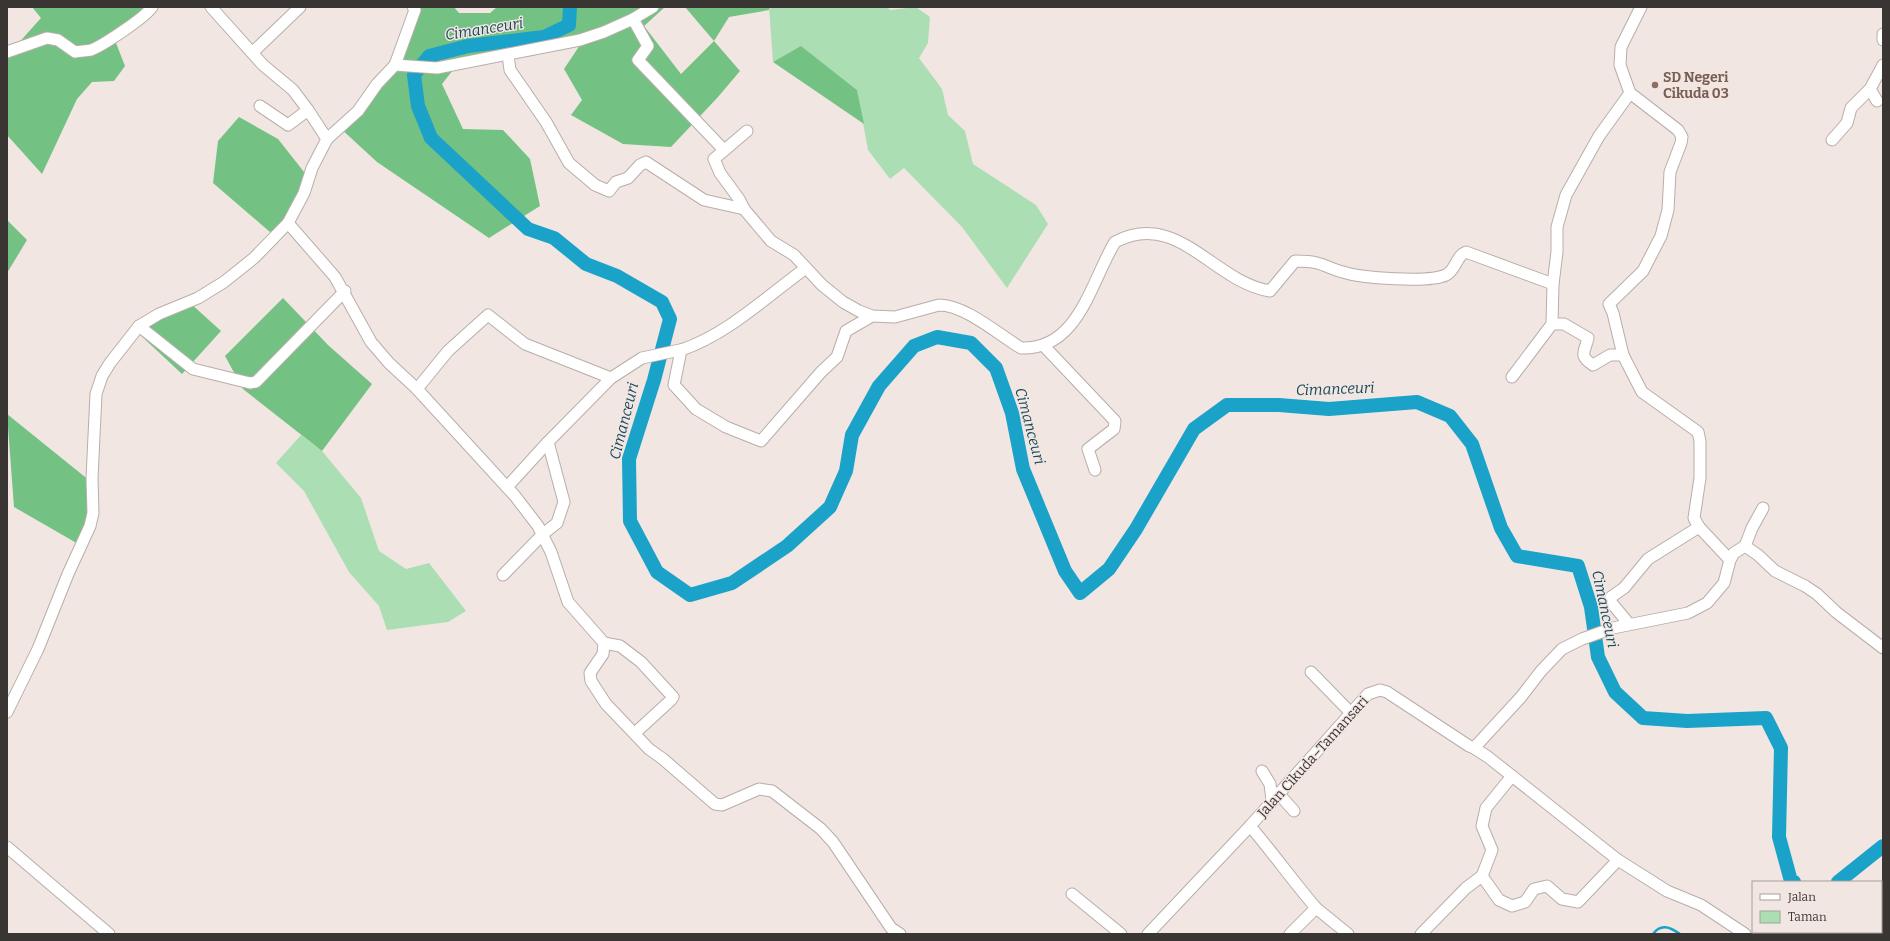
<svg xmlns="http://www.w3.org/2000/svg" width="1890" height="941" font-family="Bitter,serif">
  <rect width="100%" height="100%" fill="#f1e6e2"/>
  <g fill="#abdfb3">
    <polygon points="769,7 887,7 890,10 916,7 930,17 928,43 919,58 942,89 948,115 965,131 973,164 1036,205 1048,224 1007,288 962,227 904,168 890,179 868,150 857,90 802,47 773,62"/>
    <polygon points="301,435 322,451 361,498 379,551 406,569 429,563 466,611 448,622 387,630 379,606 349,572 304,491 276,463"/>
  </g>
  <g fill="#74c283">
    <polygon points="32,7 148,7 116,43 125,66 114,81 92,82 77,99 42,174 7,135 7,56 41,18"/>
    <polygon points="415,7 454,7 459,13 490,13 497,7 665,7 644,26 681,74 714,41 685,7 769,7 769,10 729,17 714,41 740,71 718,97 671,147 623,144 571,115 582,100 564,69 582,42 575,36 533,56 460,61 442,84 463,129 503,130 530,159 540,206 489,238 377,162 338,126 395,60"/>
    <polygon points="801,46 857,90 864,124 773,62"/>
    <polygon points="239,117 278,139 308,177 290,219 270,232 213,183 218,141"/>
    <polygon points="7,220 27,240 7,273"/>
    <polygon points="283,298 328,345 372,384 322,451 243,389 225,356"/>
    <polygon points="189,302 221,331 182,374 135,330"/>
    <polygon points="7,414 90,481 91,511 80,545 14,507"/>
  </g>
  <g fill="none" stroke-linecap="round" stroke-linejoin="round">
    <path stroke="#1ba2c8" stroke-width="2.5" d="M1653,934C1661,923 1670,927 1680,934"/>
    <g stroke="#1ba2c8" stroke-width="14">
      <polyline points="570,7 569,25 544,37 468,46 429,56 414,75 418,106 431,138 528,229 554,238 586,264 617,276 662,302 670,319 654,380 629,459 630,521 657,572 690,595 732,583 787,546 830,507 846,471 852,435 879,386 914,346 937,337 971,343 996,368 1012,413 1023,469 1065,571 1080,593 1109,569 1136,529 1194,429 1227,405 1279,405 1329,409 1417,402 1450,416 1472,444 1501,528 1517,556 1578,566 1591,607 1598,657 1615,692 1643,718 1687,721 1766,718 1781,748 1779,837 1791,881 1794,882"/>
      <polyline points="1838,882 1883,846"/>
    </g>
    <g stroke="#b8aea9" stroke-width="13">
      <g id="minor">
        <polyline points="1641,7 1621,47 1620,65 1630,93 1678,130 1682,137 1681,143 1670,172 1668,210 1661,236 1643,271 1609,304 1613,313 1623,355 1642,392 1698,432 1700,441 1700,478 1694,518 1699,527 1730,560"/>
        <polyline points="633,19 648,46 638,60 724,150"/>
        <polyline points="1883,34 1883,40"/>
        <path d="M7,52L47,38L58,40L75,52C80,51 86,51 91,50C102,46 146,17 152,7"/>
        <polyline points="253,52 300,7"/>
        <polyline points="508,55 510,70 546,122 569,163 595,185 609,191 616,182 628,178 640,165 646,162 704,200 744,209"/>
        <polyline points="395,65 437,68 580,40 604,32 633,19 653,7"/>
        <polyline points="1877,101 1870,89 1883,65"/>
        <polyline points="260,106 288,125 308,110"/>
        <path d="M747,131L714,159L720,173L739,199L744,209L771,241L794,255L822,285L843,302L859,311L872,316L895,317L939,305C965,305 998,334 1021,348C1079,350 1091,281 1115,242C1178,209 1213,282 1270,291L1295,261C1302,261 1310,261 1317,263C1325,265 1334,270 1343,272C1361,278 1429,283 1446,275C1456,270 1456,256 1466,252L1553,284"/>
        <polyline points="327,139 358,111 377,84 395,65 415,10 413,7"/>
        <polyline points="1832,140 1847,123 1851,108 1870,89"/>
        <polyline points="288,223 335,277 371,342 389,363 417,389 515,496 538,526 551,552 568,602 604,643 603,654 590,673 591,681 606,704 649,749 663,759 715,804 722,805 729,802 759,789 772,791 821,829 833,842 891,928 900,934"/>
        <path d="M806,268C766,297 728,334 681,350L674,385L696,409L726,427L761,441L821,372L837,357L846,331L872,316"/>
        <path d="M1552,324H1564L1588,338C1585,352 1578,355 1593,365L1610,355H1623"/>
        <polyline points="139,326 193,369 250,383 256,382 345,291"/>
        <polyline points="1043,345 1115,421 1114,429 1088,449 1095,470"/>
        <polyline points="1512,377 1552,324 1553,284 1557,252 1557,227 1566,195 1599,136 1630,93"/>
        <polyline points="417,389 448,351 488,315 525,344 611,378"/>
        <polyline points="507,487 548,442 611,378 642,358 680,350"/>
        <polyline points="1745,546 1752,528 1763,508"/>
        <polyline points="503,575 543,534 557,523 564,502 548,442"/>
        <polyline points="1629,624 1610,601 1611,597 1624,588 1648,559 1699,527"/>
        <polyline points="604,643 620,646 641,662 673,697 671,700 635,733"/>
        <polyline points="1311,672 1351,713"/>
        <polyline points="7,712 38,649 68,574 90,526 93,513 92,478 96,394 102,376 110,363 139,326 159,314 198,298 224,282 254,258 288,223 304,193 312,168 327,139 308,110 293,90 263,65 211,7"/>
        <polyline points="1474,748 1488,757 1618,860 1667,891 1701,905 1745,934"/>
        <polyline points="1262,771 1270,784 1272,800"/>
        <polyline points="1278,793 1294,811"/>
        <path d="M1250,826C1273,853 1293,881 1316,908"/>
        <polyline points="7,847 109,934"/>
        <polyline points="1482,876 1492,850 1482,826 1486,808 1512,776"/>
        <polyline points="1072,894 1121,934"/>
        <polyline points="1148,934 1250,826 1368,694 1380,690 1387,692 1469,746 1474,748 1521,697 1541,671 1562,649 1582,639 1613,628 1688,613 1707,603 1724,583 1730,560 1734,553 1745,546 1758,555 1775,571 1805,586 1817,594 1836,612 1883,648"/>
        <polyline points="1290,934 1316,908 1348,934"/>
        <polyline points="1421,934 1466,888 1482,876 1499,900 1512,906 1525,902 1534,889 1547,886 1562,899 1578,902 1618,860"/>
      </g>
    </g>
    <use href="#minor" stroke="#fff" stroke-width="11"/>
  </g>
  <circle fill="#8d6e63" stroke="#f1e6e2" stroke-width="1.5" cx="1655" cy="85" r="4"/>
  <g text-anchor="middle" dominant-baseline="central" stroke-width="3" stroke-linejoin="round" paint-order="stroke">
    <g font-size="14" font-weight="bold" fill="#785e54" stroke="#f1e6e2" text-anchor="start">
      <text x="1663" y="77">SD Negeri<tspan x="1663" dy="16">Cikuda 03</tspan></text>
    </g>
    <g font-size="14" fill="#393533" stroke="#f1e6e2">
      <text transform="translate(1313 757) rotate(-48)">Jalan Cikuda–Tamansari</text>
    </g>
    <g font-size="15" font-style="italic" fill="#17495a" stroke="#f1e6e2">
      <text transform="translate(484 29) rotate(-9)">Cimanceuri</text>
      <text transform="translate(1335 389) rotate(-2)">Cimanceuri</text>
      <text transform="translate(624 421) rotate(-76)">Cimanceuri</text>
      <text transform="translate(1030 426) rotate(75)">Cimanceuri</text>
      <text transform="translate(1605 609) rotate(78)">Cimanceuri</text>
    </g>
  </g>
  <rect width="1890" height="941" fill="none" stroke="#393533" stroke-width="16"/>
  <rect x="1752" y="881" width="130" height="52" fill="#f1e6e2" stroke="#a79f9c"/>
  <rect x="1760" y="894" width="20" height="6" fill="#ffffff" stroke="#a79f9c"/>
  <text x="1788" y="901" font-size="12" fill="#393533">Jalan</text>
  <rect x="1760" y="911" width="20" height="12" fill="#abdfb3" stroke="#a79f9c"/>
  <text x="1788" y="921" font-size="12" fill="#393533">Taman</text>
</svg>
